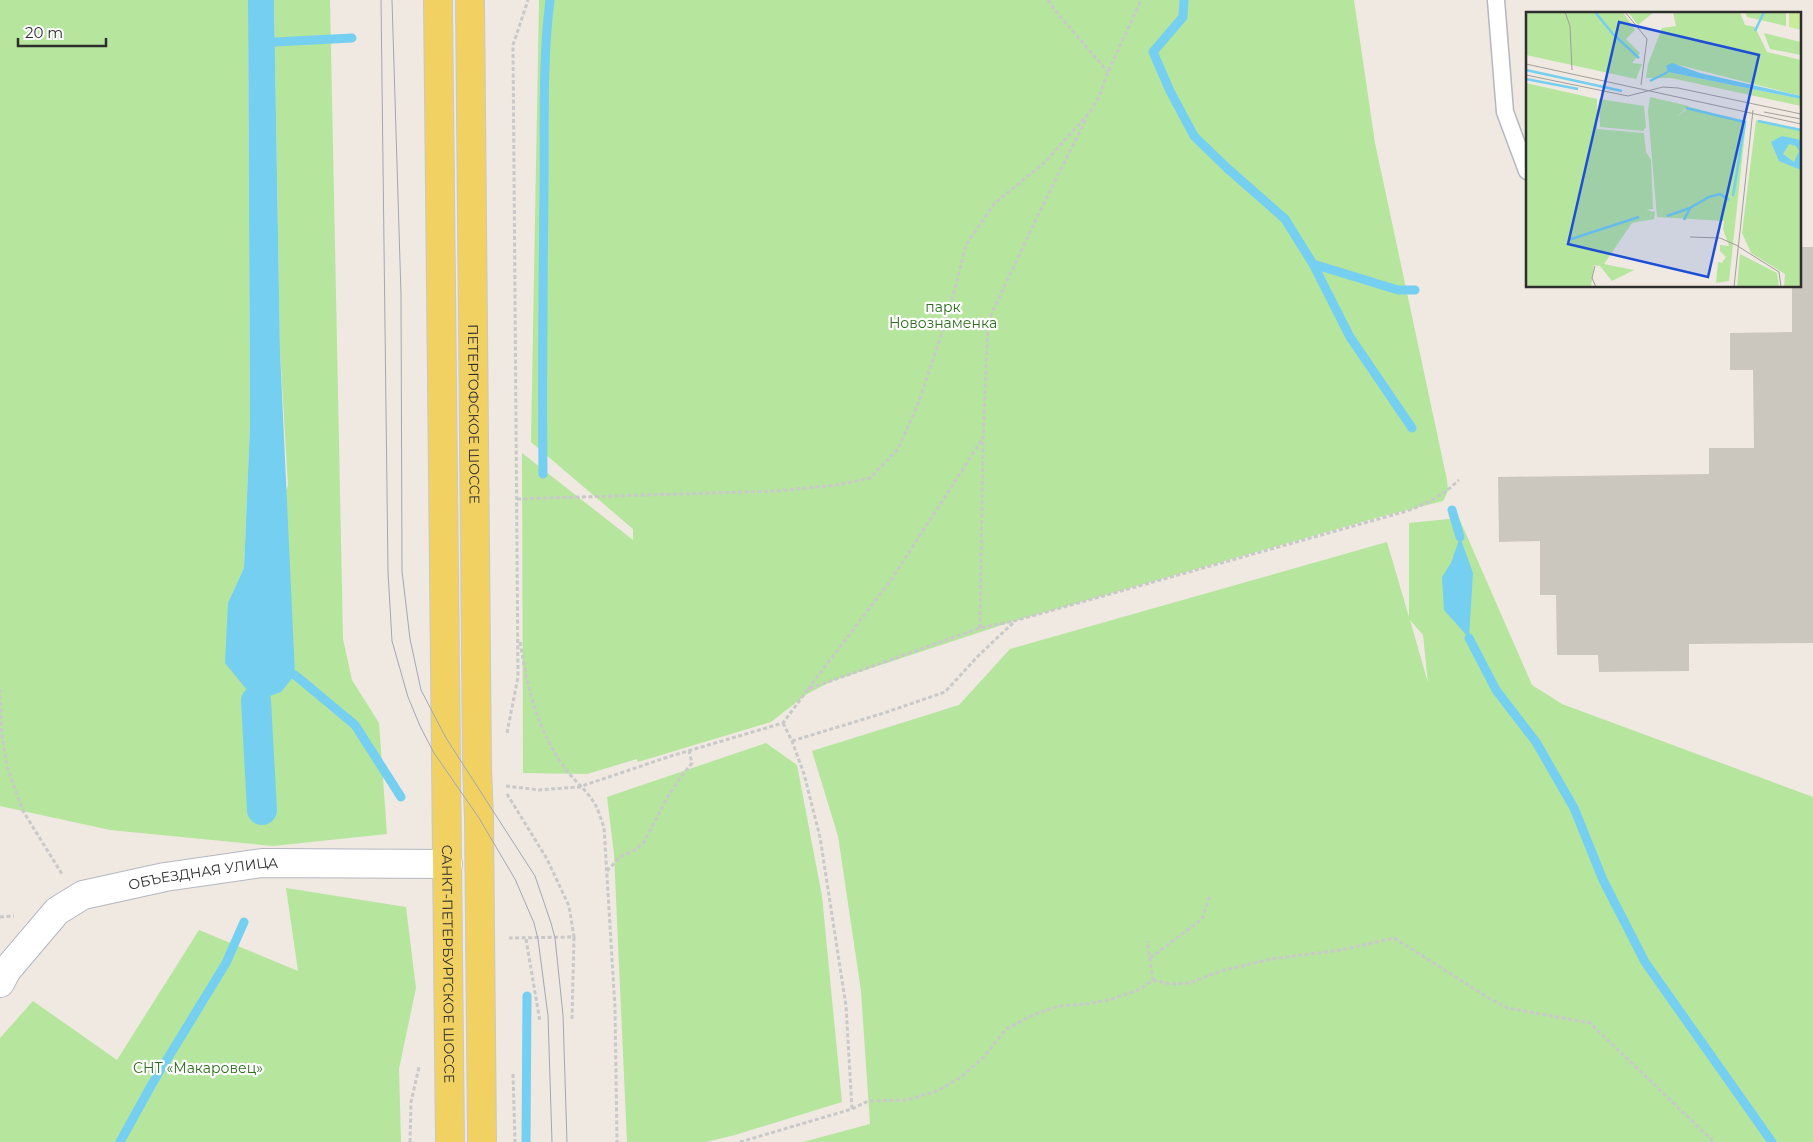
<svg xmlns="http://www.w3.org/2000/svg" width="1813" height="1142" font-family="Montserrat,sans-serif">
  <rect width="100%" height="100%" fill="#efe9e1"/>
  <g fill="#b6e59e" fill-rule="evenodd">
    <polygon points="0,0 248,0 250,424 244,568 228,603 288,486 280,351 274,0 330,0 343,639 352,680 379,723 387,834 273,846 110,830 0,806"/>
    <polygon points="539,0 1354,0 1375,143 1447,480 1448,491 1443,501 1376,518 1014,621 832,681 807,694 771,722 638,762 637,759 587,774 523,773 522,453 633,540 633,529 531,442"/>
    <path d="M1459,518L1532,685L1562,704L1813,797V1142H803L870,1124L861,991L838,836L812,751L959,705L1010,649L1387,542L1409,617V523ZM1410,620L1423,635L1428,683Z"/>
    <polygon points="766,743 797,765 822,896 842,1102 735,1135 706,1142 627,1142 614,854 607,797"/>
    <polygon points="286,888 406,907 416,988 399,1069 401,1142 0,1142 0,1038 33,1001 117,1060 199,930 298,971"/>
  </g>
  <g fill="#75cff0">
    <polygon points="248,0 274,0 280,351 295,675 281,692 256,701 225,663 228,603 244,568 250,424"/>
    <polygon points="1460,537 1473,573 1469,638 1444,610 1442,577 1451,563"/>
  </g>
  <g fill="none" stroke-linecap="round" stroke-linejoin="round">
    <g stroke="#75cff0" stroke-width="9">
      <polyline points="1184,0 1183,17 1153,52 1170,91 1194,136 1227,168 1285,219 1313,264 1398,290 1415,290"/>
      <polyline points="275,42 352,38"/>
      <polyline points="1313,264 1350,337 1412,428"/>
      <path d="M543,474C542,379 543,285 544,190C545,126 542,63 550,0"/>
      <polyline points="1452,510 1460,537"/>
      <polyline points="1469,638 1496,690 1536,742 1574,808 1603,880 1645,962 1772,1142"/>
      <polyline points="295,675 355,725 401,797"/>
      <polyline points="120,1142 152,1084 226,963 244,922"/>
      <polyline points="526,1142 527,996"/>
    </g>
    <polyline stroke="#75cff0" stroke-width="30" points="256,701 262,810"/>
  </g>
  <polygon fill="#cbc7bf" points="1799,247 1813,247 1813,643 1689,644 1689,671 1599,672 1598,655 1557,655 1556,595 1540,595 1540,541 1499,542 1498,477 1709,474 1709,448 1754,448 1753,370 1730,370 1730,333 1792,332 1792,286 1799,286"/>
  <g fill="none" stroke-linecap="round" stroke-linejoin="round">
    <g stroke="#b4b7c1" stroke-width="19">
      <polyline id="service" points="1496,0 1505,112 1527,171"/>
    </g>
    <g stroke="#b4b7c1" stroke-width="30">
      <g id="minor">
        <path id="s1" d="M0,983L7,970L57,911L83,895L165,877L262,863L448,864"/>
      </g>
    </g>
    <g stroke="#c9c9c9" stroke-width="30">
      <g id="primary">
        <path id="s2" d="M438,0L450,1142"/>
        <path id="s3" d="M470,0L477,767L479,818L482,1142"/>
      </g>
    </g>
    <g stroke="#c9c9c9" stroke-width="3" stroke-dasharray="4 2.5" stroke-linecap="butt">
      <polyline points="1048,0 1058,14 1108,72"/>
      <polyline points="517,499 776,491 837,485 870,478 898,449 918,404 948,315 966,245 994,204 1045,162 1090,112 1099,97 1108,72 1141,0"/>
      <polyline points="980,628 983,437 988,321 1040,211 1087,117"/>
      <path d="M520,642C528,690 536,726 564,767C573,780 589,792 596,806C599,812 601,820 604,827L615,1008L617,1142"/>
      <polyline points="0,689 2,735 7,767 23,811 62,874"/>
      <polyline points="808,689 891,580 983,438"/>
      <polyline points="783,723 792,741 804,774 820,837 846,1006 852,1109"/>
      <polyline points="507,733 518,677 513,45 528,0"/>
      <polyline points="792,741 884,713 945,692 979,655 1014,622"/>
      <path d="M506,786L539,790L579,787L671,756L783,723L808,689L980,628L1014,621L1407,511C1428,503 1442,496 1459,480"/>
      <polyline points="507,794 547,859 569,906 574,937 509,938"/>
      <polyline points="607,871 620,857 636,849 644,842 667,798 680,778 692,763 689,751"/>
      <polyline points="0,917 14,916"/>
      <polyline points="526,939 540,1022"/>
      <polyline points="1150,958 1202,919 1210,895"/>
      <polyline points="1153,980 1170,984 1189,983 1221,971 1271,959 1341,950 1394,938 1492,1000 1508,1008 1590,1023 1714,1142"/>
      <polyline points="572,1019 574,937"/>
      <polyline points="513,1074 515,1142"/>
      <polyline points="410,1142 411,1102 419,1067"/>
      <polyline points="740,1142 852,1109 868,1101 907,1100 937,1091 961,1077 984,1057 1006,1029 1033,1015 1059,1006 1087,1004 1112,999 1138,990 1153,980 1147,941"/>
    </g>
    <use href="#service" stroke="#fff" stroke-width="16"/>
    <use href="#minor" stroke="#fff" stroke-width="28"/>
    <use href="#primary" stroke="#f2d163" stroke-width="28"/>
    <g stroke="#a3a6b8" stroke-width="1">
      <polyline points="381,0 388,572 392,641 408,697 420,726 434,753 479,818 499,852 515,879 534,923 538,939 548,1016 552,1142"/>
      <polyline points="392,0 401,295 402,571 410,639 421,690 446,738 535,876 551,923 555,938 563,1015 567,1142"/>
    </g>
  </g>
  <g text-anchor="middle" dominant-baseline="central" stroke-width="4.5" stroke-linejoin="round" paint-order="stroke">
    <g font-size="14" fill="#2c6e1b" stroke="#fff">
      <text x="943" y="307">парк<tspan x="943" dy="16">Новознаменка</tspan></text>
      <text x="198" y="1068">СНТ «Макаровец»</text>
    </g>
    <g font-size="14" fill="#2e2e2e" stroke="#fff">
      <text stroke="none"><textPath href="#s3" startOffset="414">ПЕТЕРГОФСКОЕ ШОССЕ</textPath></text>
      <text stroke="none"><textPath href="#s1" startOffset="245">ОБЪЕЗДНАЯ УЛИЦА</textPath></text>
      <text stroke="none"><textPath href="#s2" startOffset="964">САНКТ-ПЕТЕРБУРГСКОЕ ШОССЕ</textPath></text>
    </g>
  </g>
  <g transform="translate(1526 12)">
    <rect width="275" height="275" fill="#efe9e1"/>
    <path d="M0,0H97L109,18L100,27L114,41L106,51L116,52L110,67L0,43ZM102,0H128L112,13ZM147,0H214L219,13L229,15L241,40L275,48V84L153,53L142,60L275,87V94L145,66H120L122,52L136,16L150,14ZM219,0H260V14L221,5ZM238,21L275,30V43L244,37ZM0,71L71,87V117L118,121L120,140L125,148L127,197L120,198L129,200L128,207L106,211L78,252L108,258L86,269L74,254L68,253L65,275H0ZM124,85L163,94L150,105L164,95L220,111L203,269L190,271L192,250L196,251L200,245L194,239V233L203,234L197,217L198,209L131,205L122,99ZM73,87L118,94L120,115L117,119L74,115ZM230,108L275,117V275H258L259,262L225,241L216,221ZM214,242L251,261L253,275H211Z" fill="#b6e59e"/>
    <path d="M263,0H275V18L263,15Z" fill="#c9ec9a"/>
    <path d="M146,51L174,61L275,84V87L142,60L140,54ZM256,124L275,128V158L253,149L245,130ZM263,132L270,134L273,139L268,150L257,142Z" fill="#75cff0" fill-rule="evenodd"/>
    <path fill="none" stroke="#75cff0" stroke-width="2.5" d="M69,0L87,22L113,46M229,19L238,0M0,58L96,79M0,67L52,77M124,69L142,60M160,96L219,110L207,184M232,109L275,118M141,204L164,196M158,208L164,196L183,185L194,182L203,188M42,228L113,205"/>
    <path fill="none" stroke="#a29e99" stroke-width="1" d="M39,0L44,14L46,58M99,0L121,27L115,73M0,52L275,112M0,63L102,84L137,75L152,76L275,102M238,100L275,107M164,225L194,226L210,233L253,260L255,275M69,254L66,266L70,275M208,275L227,98"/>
    <path fill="#1d4ed8" fill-opacity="0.15" stroke="#1d4ed8" stroke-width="2.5" d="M93,10L233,43L182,265L42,232Z"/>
    <rect width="275" height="275" fill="none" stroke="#2e2e2e" stroke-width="2.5"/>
  </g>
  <path d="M18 38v8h88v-8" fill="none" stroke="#2e2e2e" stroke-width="2.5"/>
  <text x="25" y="38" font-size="15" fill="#2e2e2e" stroke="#ffffff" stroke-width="4" paint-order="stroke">20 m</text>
</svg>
